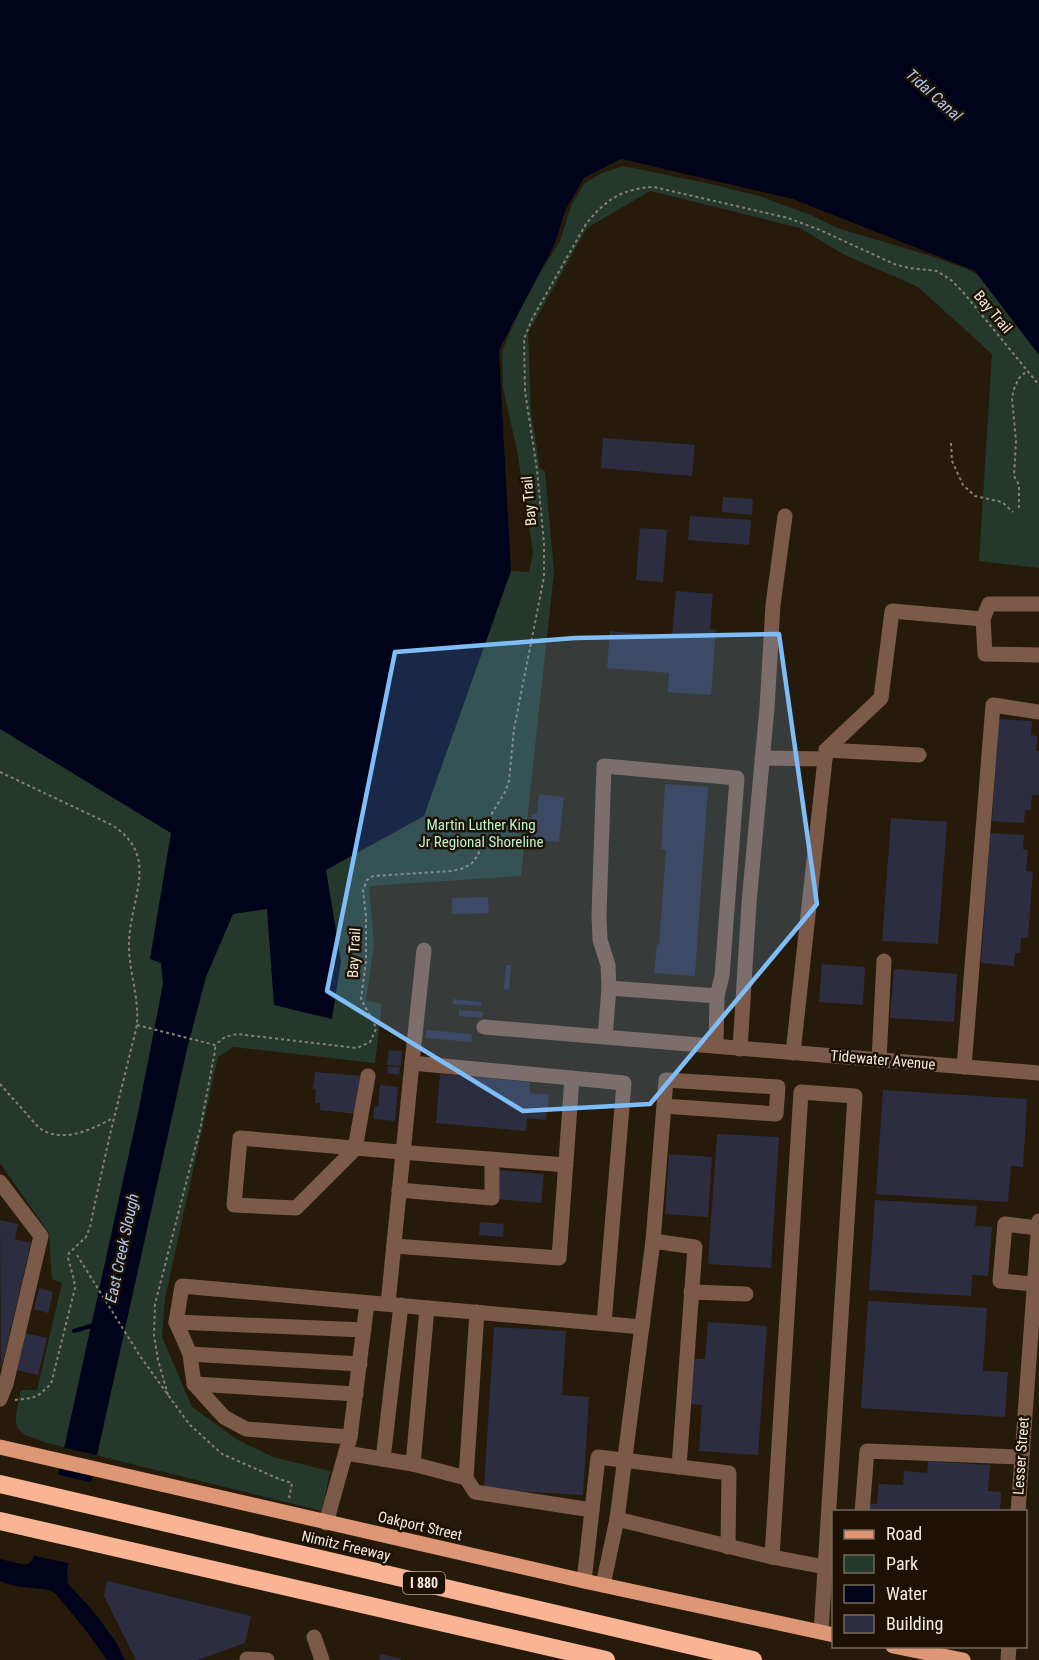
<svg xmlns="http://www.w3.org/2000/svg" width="1039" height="1660" font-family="'Roboto Condensed',sans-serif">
  <rect width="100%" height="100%" fill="#261b0a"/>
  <path fill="#24392b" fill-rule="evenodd" d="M0,0L685,174L621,159L584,178L566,209L554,246L541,271L554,251L560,241L572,204L584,184L600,174L623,166L706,183L759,196L813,216L837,228L928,255L967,269L982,277L1039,319V568L979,561L992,354L918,287L843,254L800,228L650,191L587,228L528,333L531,411L540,469L545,471L554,572L521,876L369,886L374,944L366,1001L382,1004L375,1063L233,1047L218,1057L165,1298L162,1337L192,1407L238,1440L273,1457L330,1471L322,1511L51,1444C11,1432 12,1430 21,1390H37L62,1283L52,1279L49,1233L0,1163ZM518,315L502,351L503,388L517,450L533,552L529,572L511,571L499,350Z"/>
  <polygon fill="#000319" points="0,0 1039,0 1039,355 975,271 793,199 621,159 584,178 566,209 554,246 499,350 511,571 424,816 326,870 341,961 332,1019 274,1005 267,909 233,914 206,977 187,1049 92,1478 67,1569 68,1584 94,1612 116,1642 125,1660 107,1660 87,1632 55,1593 49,1590 14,1586 0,1581 0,1559 26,1565 32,1561 60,1467 139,1108 163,984 161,963 150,959 171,833 0,729"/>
  <g fill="#261b0a">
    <polygon points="61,1447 100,1456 95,1476 57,1466"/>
    <polygon points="55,1474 94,1483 71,1564 31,1555"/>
  </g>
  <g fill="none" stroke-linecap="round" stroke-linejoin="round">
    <polyline stroke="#000319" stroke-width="4" points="74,1331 94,1325"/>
  </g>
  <g fill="#2c2d40">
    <polygon points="603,438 695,445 692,476 601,468"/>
    <polygon points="723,497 753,499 752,515 722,512"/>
    <polygon points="690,516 751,520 749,545 688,540"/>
    <polygon points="640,528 667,530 663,582 636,580"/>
    <polygon points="676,591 713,594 710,629 716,630 711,695 668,692 669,673 607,668 610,631 672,636"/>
    <polygon points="999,719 1032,721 1031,735 1037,736 1036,751 1039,751 1039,795 1032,795 1031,810 1025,810 1024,823 992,821"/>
    <polygon points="665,784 708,787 695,976 654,973 657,944 659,945 666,850 661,849"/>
    <polygon points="539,794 564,797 559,842 529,839 532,814 537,814"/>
    <polygon points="891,818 947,822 938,944 882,941"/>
    <polygon points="990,833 1024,835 1023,849 1028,850 1026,871 1033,872 1028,938 1021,938 1020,953 1015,953 1014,966 981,963"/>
    <polygon points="488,897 489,913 452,914 452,898"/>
    <polygon points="822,964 865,967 863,1005 819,1002"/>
    <polygon points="506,965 511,965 509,990 504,989"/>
    <polygon points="894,969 957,974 954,1022 890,1018"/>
    <polygon points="453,999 481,1002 481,1006 453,1004"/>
    <polygon points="459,1010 483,1012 482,1018 459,1016"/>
    <polygon points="426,1030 472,1034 471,1042 425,1038"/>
    <polygon points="389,1050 402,1051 401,1066 387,1065"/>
    <polygon points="388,1066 400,1067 399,1075 387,1073"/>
    <polygon points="315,1072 360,1076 357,1114 320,1110 320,1103 315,1103 316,1089 313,1089"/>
    <polygon points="440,1074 530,1082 530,1093 549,1095 546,1120 527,1118 526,1131 436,1123"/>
    <polygon points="380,1085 398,1087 395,1121 373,1119 374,1107 378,1107"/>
    <polygon points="883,1090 1027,1099 1023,1167 1011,1166 1008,1202 876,1194"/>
    <polygon points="717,1134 779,1137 771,1268 708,1264"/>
    <polygon points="669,1154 712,1157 708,1217 665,1214"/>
    <polygon points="499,1170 544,1174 541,1203 497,1199"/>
    <polygon points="875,1200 977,1206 975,1226 992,1227 988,1276 972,1275 971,1296 869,1290"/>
    <polygon points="0,1220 18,1224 15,1239 31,1243 1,1370"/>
    <polygon points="480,1222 504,1224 503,1237 479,1235"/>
    <polygon points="39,1288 53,1292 48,1313 34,1309"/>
    <polygon points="868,1301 987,1308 983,1371 1008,1372 1005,1417 861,1408"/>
    <polygon points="708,1322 767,1326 758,1455 699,1451 702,1405 691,1404 694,1359 705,1359"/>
    <polygon points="494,1327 566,1331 562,1395 589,1397 583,1495 484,1489"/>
    <polygon points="25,1333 47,1338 38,1375 16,1370"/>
    <polygon points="928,1461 990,1465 988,1491 1001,1492 1000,1512 863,1512 863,1503 877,1504 879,1484 903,1485 904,1471 927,1473"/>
    <polygon points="107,1581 251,1616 245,1643 197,1660 136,1660 104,1596"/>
    <polygon points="381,1654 401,1659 401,1660 379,1660"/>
  </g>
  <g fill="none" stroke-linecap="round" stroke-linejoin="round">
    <g stroke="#8b8173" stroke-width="2" stroke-dasharray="3 3" stroke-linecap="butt">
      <polyline points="951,443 952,461 963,485 975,496 1002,502 1013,512"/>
      <polyline points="1019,508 1019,485 1014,476 1016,441 1012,398 1014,389 1019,378 1027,371"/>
      <path d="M0,772L112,825C160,856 131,896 129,941C128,969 139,995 137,1023C136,1032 133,1041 131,1049C127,1066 123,1082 119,1098C108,1141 99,1184 90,1227L86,1237L69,1253L68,1258L74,1280L75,1288L51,1384L40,1394L32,1398L14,1400"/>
      <path d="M137,1025L215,1045L225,1037L237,1034L357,1048L370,1042L376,1029L374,1023L361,999L366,961V917L363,890L367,880L373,876L452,871L464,868L472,863L478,855L491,815L505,792L509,781L514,729L544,577V543L537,470L525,391L524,339L532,319L586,224C605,200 623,188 654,187L788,218L820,230L894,264L909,268L937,271L951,280L963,292L1039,385"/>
      <path d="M0,1084L39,1128C62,1144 91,1130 113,1118"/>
      <polyline points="77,1255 140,1356 189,1424 222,1454 279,1479 292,1483 289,1498"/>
      <polyline points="168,1395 158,1360 154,1335 155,1304 201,1125 215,1051 215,1045"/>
    </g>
    <g stroke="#7c5a49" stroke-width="15">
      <polyline points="1039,604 989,604 983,619 985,654 1039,655"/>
      <polyline points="826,750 919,755"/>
      <polyline points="762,758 825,759"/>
      <polyline points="609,988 717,996"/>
      <polyline points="484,1027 1039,1073"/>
      <polyline points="605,1037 609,988 608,965 600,940 599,915 604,766 737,778 722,976 717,996 716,1046"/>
      <polyline points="740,1049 749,903 767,708 773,605 785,516"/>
      <polyline points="793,1053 826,750 881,698 892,611 983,619"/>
      <polyline points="879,1060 884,961"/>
      <polyline points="412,1063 424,950"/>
      <polyline points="964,1067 993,705 1039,712"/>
      <path d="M368,1076L355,1149L296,1208L234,1205L240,1138C349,1148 457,1157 566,1165"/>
      <polyline points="0,1182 41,1236 6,1384 0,1399"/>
      <polyline points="399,1190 492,1198 492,1160"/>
      <polyline points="653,1241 695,1247 679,1467"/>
      <polyline points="394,1246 559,1258 572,1078"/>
      <polyline points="1034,1284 1000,1281 1005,1224 1038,1228"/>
      <polyline points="691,1292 746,1294"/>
      <polyline points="388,1304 412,1063 624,1083 604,1323"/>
      <polyline points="176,1322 364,1330"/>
      <polyline points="190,1354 360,1364"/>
      <polyline points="194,1384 356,1394"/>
      <polyline points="350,1437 367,1303"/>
      <polyline points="346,1453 413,1464 427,1308"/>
      <polyline points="383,1459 401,1305"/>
      <polyline points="413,1464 466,1478 477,1312"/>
      <polyline points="466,1478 475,1492 592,1510"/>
      <polyline points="862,1512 867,1451 1021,1457"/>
      <polyline points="1018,1512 1039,1221"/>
      <polyline points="617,1519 653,1241 666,1080 778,1087 776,1114 664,1106"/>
      <polyline points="326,1523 350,1437 246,1429 224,1417 194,1384 190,1354 176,1322 182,1286 642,1327"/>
      <polyline points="772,1557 801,1092 855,1096 821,1632"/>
      <polyline points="584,1581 598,1457 729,1473 728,1547"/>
      <polyline points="603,1585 617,1519 772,1557 825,1567"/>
      <polyline points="314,1637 322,1660"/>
      <polyline points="247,1659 267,1660"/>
      <polyline points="1008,1660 1009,1646"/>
    </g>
    <g stroke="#dd9774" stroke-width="15">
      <polyline points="0,1447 584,1581 834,1635"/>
      <polyline points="893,1646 963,1660"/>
    </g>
    <g stroke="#f9b593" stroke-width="18">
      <polyline points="0,1484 753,1660"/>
      <polyline points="0,1521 606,1660"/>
    </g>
  </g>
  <path fill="#7fbdf9" fill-opacity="0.2" stroke="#7fbdf9" stroke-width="4.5" stroke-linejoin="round" d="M779,634L817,904L650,1104L523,1111L327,991L395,652L575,638Z"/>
  <g text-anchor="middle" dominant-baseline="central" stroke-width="5" stroke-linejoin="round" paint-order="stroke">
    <rect fill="#1d1103" stroke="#b3aa9e" stroke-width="1.5" x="403" y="1572" width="42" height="22" rx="4.5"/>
    <g font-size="14" font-weight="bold" fill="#f3ebe0">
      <text x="424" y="1583">I 880</text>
    </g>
    <g font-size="15" fill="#f3ebe0" stroke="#1d1103">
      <text transform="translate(993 312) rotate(50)">Bay Trail</text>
      <text transform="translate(529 501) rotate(-95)">Bay Trail</text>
      <text transform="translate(354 953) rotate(-87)">Bay Trail</text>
      <text transform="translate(883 1060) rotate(5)">Tidewater Avenue</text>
      <text transform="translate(1021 1456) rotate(-86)">Lesser Street</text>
      <text transform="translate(420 1526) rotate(13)">Oakport Street</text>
      <text transform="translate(346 1546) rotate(13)">Nimitz Freeway</text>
    </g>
    <g font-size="15" fill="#b7f5cb" stroke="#1d1103">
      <text x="481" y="825">Martin Luther King<tspan x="481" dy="17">Jr Regional Shoreline</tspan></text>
    </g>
    <g font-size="16" font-style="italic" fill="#b1c8f4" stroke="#1d1103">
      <text transform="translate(934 95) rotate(42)">Tidal Canal</text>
      <text transform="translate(122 1248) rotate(-78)">East Creek Slough</text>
    </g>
  </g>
  <rect x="832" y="1510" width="195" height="138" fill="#1d1103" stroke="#73685b" stroke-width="1.5"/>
  <rect x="844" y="1530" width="30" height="9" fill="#dd9774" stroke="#73685b" stroke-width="1.5"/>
  <text x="886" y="1540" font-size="18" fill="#f3ebe0">Road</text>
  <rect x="844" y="1555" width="30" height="18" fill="#24392b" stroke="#73685b" stroke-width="1.5"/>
  <text x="886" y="1570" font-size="18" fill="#f3ebe0">Park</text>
  <rect x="844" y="1585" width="30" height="18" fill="#000319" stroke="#73685b" stroke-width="1.5"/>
  <text x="886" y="1600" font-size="18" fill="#f3ebe0">Water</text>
  <rect x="844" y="1615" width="30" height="18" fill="#2c2d40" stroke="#73685b" stroke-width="1.5"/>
  <text x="886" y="1630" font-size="18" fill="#f3ebe0">Building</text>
</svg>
